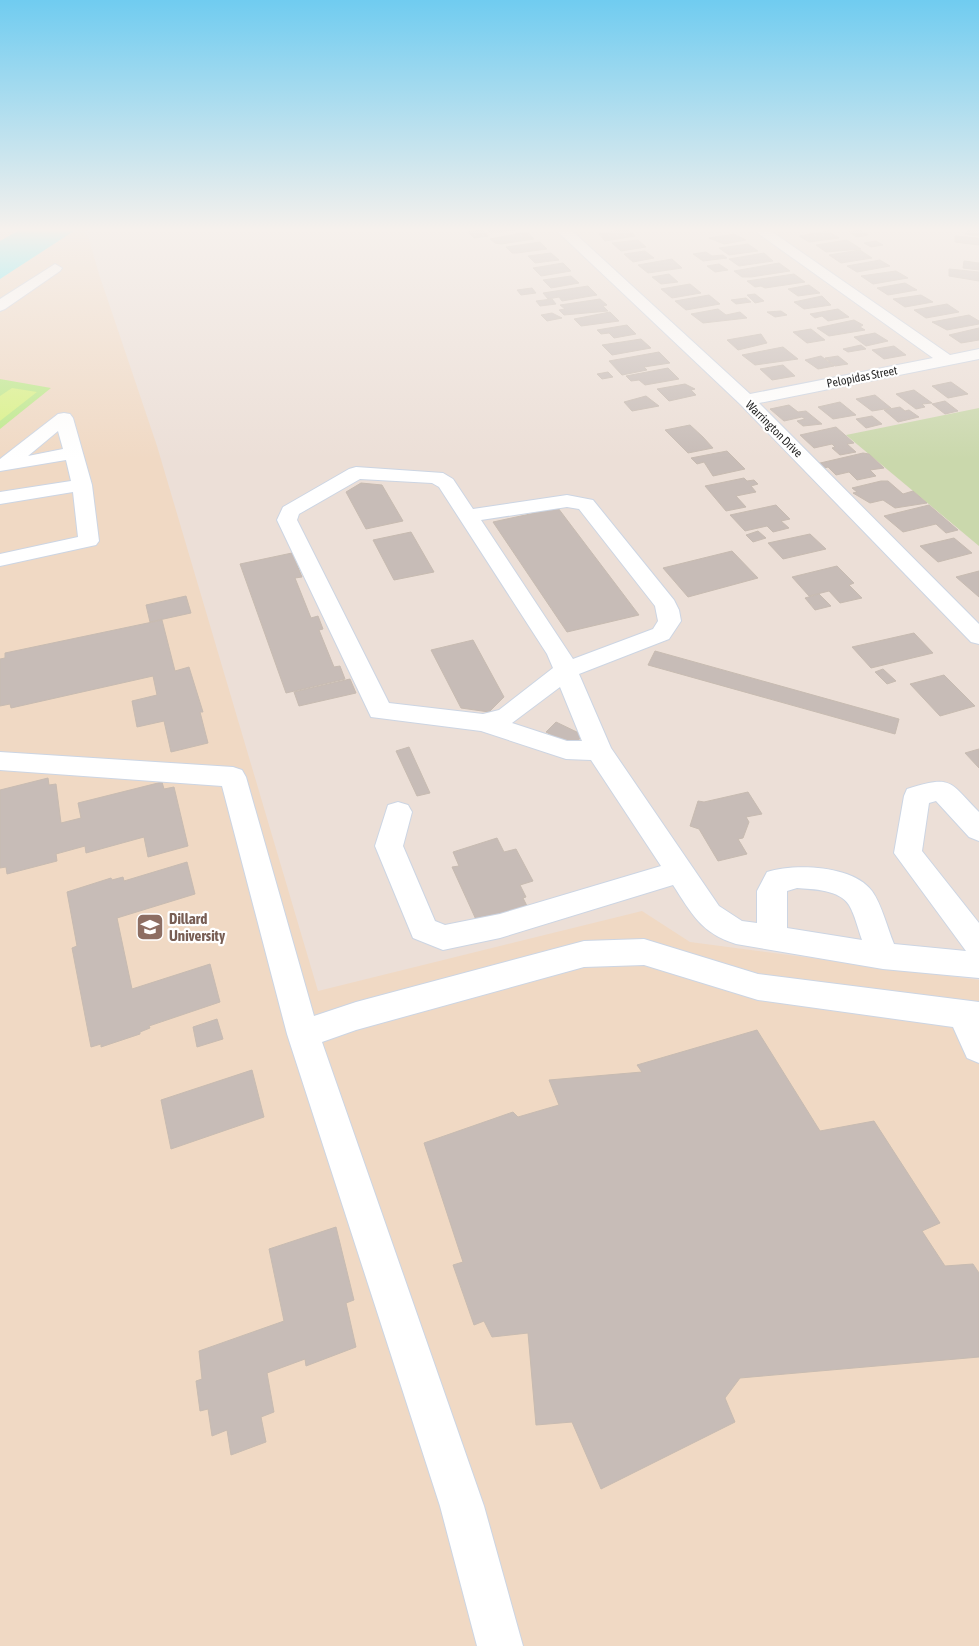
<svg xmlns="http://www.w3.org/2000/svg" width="979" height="1646" font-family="'Asap Condensed',sans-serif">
  <rect width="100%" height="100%" fill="#ecdfd7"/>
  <polygon fill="#f0d9c4" points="77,229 86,229 99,274 157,446 318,991 642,911 690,942 979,980 979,1646 0,1646 0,279"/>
  <polygon fill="#bee98c" points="0,379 51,388 0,429"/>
  <polygon fill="#cad8ac" points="979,408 979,546 846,435"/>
  <polygon fill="#d9f287" points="12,388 37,392 0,421 0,396"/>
  <polygon fill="#5df0fb" points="21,229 77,229 0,279 0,241"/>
  <g fill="#c7bcb7" stroke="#c7bbb1">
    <polygon points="487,229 522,229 491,233"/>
    <polygon points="627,229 635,236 605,241 599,234"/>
    <polygon points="969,229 979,229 979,236 965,234"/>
    <polygon points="483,230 488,236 474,238 468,232"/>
    <polygon points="860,230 868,235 857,237 849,232"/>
    <polygon points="828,231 839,238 809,242 799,236"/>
    <polygon points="527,232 534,239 501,244 495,243 490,239"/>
    <polygon points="734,234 746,240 724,244 709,238"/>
    <polygon points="955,236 978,238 979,245 955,242"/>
    <polygon points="638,240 646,247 621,251 612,243"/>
    <polygon points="847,240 861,249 826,252 816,245"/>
    <polygon points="876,241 883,245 871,247 864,243"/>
    <polygon points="540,242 547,249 517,253 512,253 506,247"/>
    <polygon points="748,244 758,251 729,255 719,248"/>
    <polygon points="860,250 872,258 841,263 829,255"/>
    <polygon points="645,251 654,258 633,262 624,254"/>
    <polygon points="706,252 712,256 723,255 727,258 703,261 693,254"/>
    <polygon points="551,253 559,260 535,263 528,256"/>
    <polygon points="764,253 773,261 739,266 729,259"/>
    <polygon points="672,259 682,268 648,273 638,265"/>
    <polygon points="880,260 890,266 857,272 847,266"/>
    <polygon points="964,261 979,263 979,270 963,268"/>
    <polygon points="563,263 571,271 541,276 533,268"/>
    <polygon points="779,263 790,271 751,277 742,277 734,271"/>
    <polygon points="719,264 728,270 715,272 707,266"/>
    <polygon points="949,269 979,272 979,281 949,276"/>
    <polygon points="896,271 908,278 873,284 861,276"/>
    <polygon points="669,274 678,282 661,284 652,277"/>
    <polygon points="794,274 805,282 765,288 761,286 755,287 747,281"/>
    <polygon points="571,276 579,283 551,288 543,280"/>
    <polygon points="905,283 917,290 888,295 877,288"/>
    <polygon points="690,284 701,293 672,298 661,289"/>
    <polygon points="809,285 820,293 798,296 788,289"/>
    <polygon points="588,286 597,295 562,301 559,297 548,299 543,293"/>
    <polygon points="532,288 536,293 521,295 517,290"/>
    <polygon points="755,294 764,301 755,303 747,295"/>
    <polygon points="709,295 720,304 686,310 675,301"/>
    <polygon points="921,295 933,302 905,307 893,299"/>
    <polygon points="822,296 831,305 804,309 794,302"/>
    <polygon points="746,298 751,302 736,304 731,300"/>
    <polygon points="552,299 556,304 540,306 536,301"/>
    <polygon points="600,299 607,305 603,306 608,311 564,315 559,310 565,309 560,305"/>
    <polygon points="947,304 959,312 926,318 914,310"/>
    <polygon points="718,309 726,315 740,312 747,318 703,323 691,314"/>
    <polygon points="838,309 849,317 828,321 822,316 815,318 810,314"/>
    <polygon points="781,311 787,315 775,317 767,312"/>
    <polygon points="610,312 619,321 581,326 574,319"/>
    <polygon points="552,313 562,318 547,321 541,315"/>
    <polygon points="969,315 979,321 979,324 947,330 932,322"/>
    <polygon points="854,320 863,325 860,327 865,330 829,336 817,328"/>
    <polygon points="627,325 636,334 614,338 609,333 601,334 597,330"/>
    <polygon points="979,328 979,340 961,343 949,335"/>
    <polygon points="811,329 825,340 807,343 793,332"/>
    <polygon points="875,333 888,341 866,346 854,337"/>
    <polygon points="761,334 767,343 738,350 727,340"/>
    <polygon points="641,339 651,348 612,355 602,345"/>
    <polygon points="861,345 866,349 848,352 843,349"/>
    <polygon points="894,346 906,355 884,359 872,350"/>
    <polygon points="783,347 798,359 755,365 742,355"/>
    <polygon points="659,352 670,363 644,367 647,370 622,375 609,361"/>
    <polygon points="821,356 834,366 818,369 805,360"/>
    <polygon points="838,356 848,364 835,366 825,358"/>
    <polygon points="783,365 795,376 772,380 760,369"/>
    <polygon points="668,368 679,379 645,385 639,380 631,381 626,376"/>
    <polygon points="608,372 613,377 602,379 597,374"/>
    <polygon points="951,382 968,394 948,398 932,386"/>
    <polygon points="685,384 695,389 691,390 696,395 669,401 657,389"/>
    <polygon points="914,390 932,403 922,404 925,407 916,409 896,394"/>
    <polygon points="875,395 891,408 872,411 856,399"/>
    <polygon points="646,396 659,406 632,411 624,402"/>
    <polygon points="945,401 958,411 945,414 932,404"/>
    <polygon points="840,402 856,415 833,419 818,407"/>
    <polygon points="789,405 798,412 806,411 822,424 803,426 797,421 805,419 802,417 784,421 770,409"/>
    <polygon points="900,407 905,411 909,410 919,417 898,422 884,410"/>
    <polygon points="872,416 882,424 866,428 856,419"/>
    <polygon points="690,425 703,437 713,448 688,453 665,430"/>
    <polygon points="836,427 854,443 847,444 856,452 840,455 832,448 835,447 832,444 814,448 800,435"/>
    <polygon points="727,451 745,469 713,476 704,462 697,464 691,458"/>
    <polygon points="863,453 869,454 884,468 870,470 876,476 857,480 849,472 836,475 828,467 821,469 816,464"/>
    <polygon points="744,478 747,481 754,480 758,484 751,486 756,492 736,496 746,507 726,511 705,486"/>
    <polygon points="881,481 888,481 903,494 913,491 927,503 895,508 883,500 870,503 853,493 857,492 852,488"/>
    <polygon points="361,483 382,485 403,521 366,529 346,492"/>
    <polygon points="776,505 790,519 781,521 789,528 773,532 767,526 745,531 730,515"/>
    <polygon points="929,505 958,530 946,533 936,524 903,532 884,516"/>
    <polygon points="558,508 639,615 567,632 493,522"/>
    <polygon points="758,531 766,538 753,542 746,535"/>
    <polygon points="411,532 434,572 394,580 373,540"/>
    <polygon points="810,534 826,549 783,559 768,543"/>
    <polygon points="954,538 972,553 938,562 920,546"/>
    <polygon points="732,551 758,578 688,597 663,568"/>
    <polygon points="292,553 302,577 295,578 311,618 318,616 323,629 319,630 334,667 340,666 345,679 286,693 240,564"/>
    <polygon points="837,566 854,583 849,585 862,598 840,603 829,591 809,596 792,577"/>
    <polygon points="979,571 979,597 956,577"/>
    <polygon points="819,594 831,606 815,610 805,598"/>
    <polygon points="186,596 191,613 150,622 146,605"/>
    <polygon points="162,620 175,671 189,667 203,712 200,712 208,743 171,752 164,721 137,727 132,701 157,695 153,676 11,708 10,704 0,706 0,659 5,658 5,653"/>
    <polygon points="914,633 933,653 871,668 852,647"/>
    <polygon points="473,640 504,697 489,712 461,708 431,650"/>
    <polygon points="655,651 899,719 895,734 648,665"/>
    <polygon points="883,669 896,681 887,684 875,672"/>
    <polygon points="944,675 975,706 940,716 910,684"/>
    <polygon points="350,679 356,693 299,706 294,692"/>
    <polygon points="556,722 583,735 573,746 546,732"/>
    <polygon points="409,747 430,793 417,796 396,751"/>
    <polygon points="979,749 979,768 965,753"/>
    <polygon points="48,778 49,785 56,784 61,823 81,818 78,803 162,782 164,789 174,787 188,846 148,857 144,837 86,853 85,846 56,854 57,861 7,874 6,867 0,868 0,790"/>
    <polygon points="748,792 762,814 746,817 749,822 743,838 738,839 747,854 718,861 699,829 690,826 698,801 704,802"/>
    <polygon points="497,838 504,852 516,849 533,881 520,885 526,897 523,898 528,908 478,924 452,867 459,866 453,852"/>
    <polygon points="187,862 195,894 117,918 132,989 210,964 220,1002 149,1026 150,1028 140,1032 140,1034 101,1047 101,1044 91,1047 72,948 77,946 67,892 111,878 112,880 123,877 124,881"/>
    <polygon points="217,1019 223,1039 197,1047 193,1027"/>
    <polygon points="757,1030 820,1131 874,1121 940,1223 922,1231 945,1266 973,1264 979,1273 979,1357 740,1378 725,1398 735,1422 601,1489 572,1422 536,1425 528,1333 492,1337 484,1321 474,1325 453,1265 463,1262 424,1143 513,1112 518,1117 559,1105 549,1080 642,1072 637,1065"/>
    <polygon points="252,1070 264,1117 171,1149 161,1100"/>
    <polygon points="336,1227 354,1300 346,1303 356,1347 306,1366 305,1359 267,1373 274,1412 261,1417 266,1442 231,1455 227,1430 212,1436 208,1409 200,1411 196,1381 202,1379 199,1351 284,1321 269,1249"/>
  </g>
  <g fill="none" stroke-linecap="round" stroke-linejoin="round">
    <g stroke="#ccd5e3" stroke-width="2">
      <g id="minor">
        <polygon points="555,229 570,229 750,394 933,358 752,229 768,229 950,355 979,349 979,359 759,403 979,624 979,644 971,642 740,404"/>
        <polygon points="55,264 62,268 60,271 5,309 0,311 0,299"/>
        <path d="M64,413L70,414L73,418L92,485L99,541L96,545L0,566V554L78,537L73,492L0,504V492L71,481L66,460L0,471V459L58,414ZM58,431L63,449L28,456Z"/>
        <path d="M356,467L443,473L453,479L473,509L567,495L593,500L674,600L679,610L681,621L669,639L579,674L611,748L719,906L742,921L757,923V891L767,872C794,863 853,865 872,891C882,905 887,927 894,944L966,951L894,853L904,796L907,789C953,775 948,781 979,812V841L969,837L936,801L929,803L922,851L979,923V978L883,969L736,944C701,933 692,914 673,885L500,938L443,950L413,938L375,846L388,805L398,802L408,805L412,812L403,846L435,921L445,925L500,914L661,866L591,760L566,759L481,731L371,717L277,520L283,507L349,469ZM360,479L432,483L439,487L547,654L553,668L499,710L483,714L389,703L297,520L299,514ZM567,507L579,509L655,606L658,621L653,629L573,659L481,520ZM560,687L582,741H567L512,723ZM797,888C813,889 840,890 849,905C855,915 858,929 862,940L787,928V891Z"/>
        <polygon points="0,752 233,767 242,770 246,777 314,1016 356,1002 584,941 644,939 758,974 979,1002 979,1063 967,1058 953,1027 758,1000 644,965 584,967 356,1030 322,1042 484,1506 523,1646 477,1646 440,1506 287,1034 222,786 0,770"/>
      </g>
    </g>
    <use href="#minor" fill="#fff" fill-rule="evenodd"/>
  </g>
  <linearGradient id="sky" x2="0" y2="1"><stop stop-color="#70ccf0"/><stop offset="0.5" stop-color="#f6f1ed"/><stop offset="1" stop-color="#f6f1ed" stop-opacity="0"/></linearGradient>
  <rect width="979" height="459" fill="url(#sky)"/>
  <defs>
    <g id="university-square" transform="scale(1.4375)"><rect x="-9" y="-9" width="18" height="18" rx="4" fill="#8d6e63" stroke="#fff"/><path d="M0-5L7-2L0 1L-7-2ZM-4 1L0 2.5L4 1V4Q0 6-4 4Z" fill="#fff"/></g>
  </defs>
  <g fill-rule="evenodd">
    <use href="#university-square" x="150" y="927"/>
  </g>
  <g text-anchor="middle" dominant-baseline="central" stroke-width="4.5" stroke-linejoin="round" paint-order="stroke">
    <g font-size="12" fill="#272727" stroke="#fff">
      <text transform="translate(862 377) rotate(-11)">Pelopidas Street</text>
      <text transform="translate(774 429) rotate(45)">Warrington Drive</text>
    </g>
    <g font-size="15" font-weight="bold" fill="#785e54" stroke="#fff" text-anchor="start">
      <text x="169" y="918">Dillard<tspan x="169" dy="17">University</tspan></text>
    </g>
  </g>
</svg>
